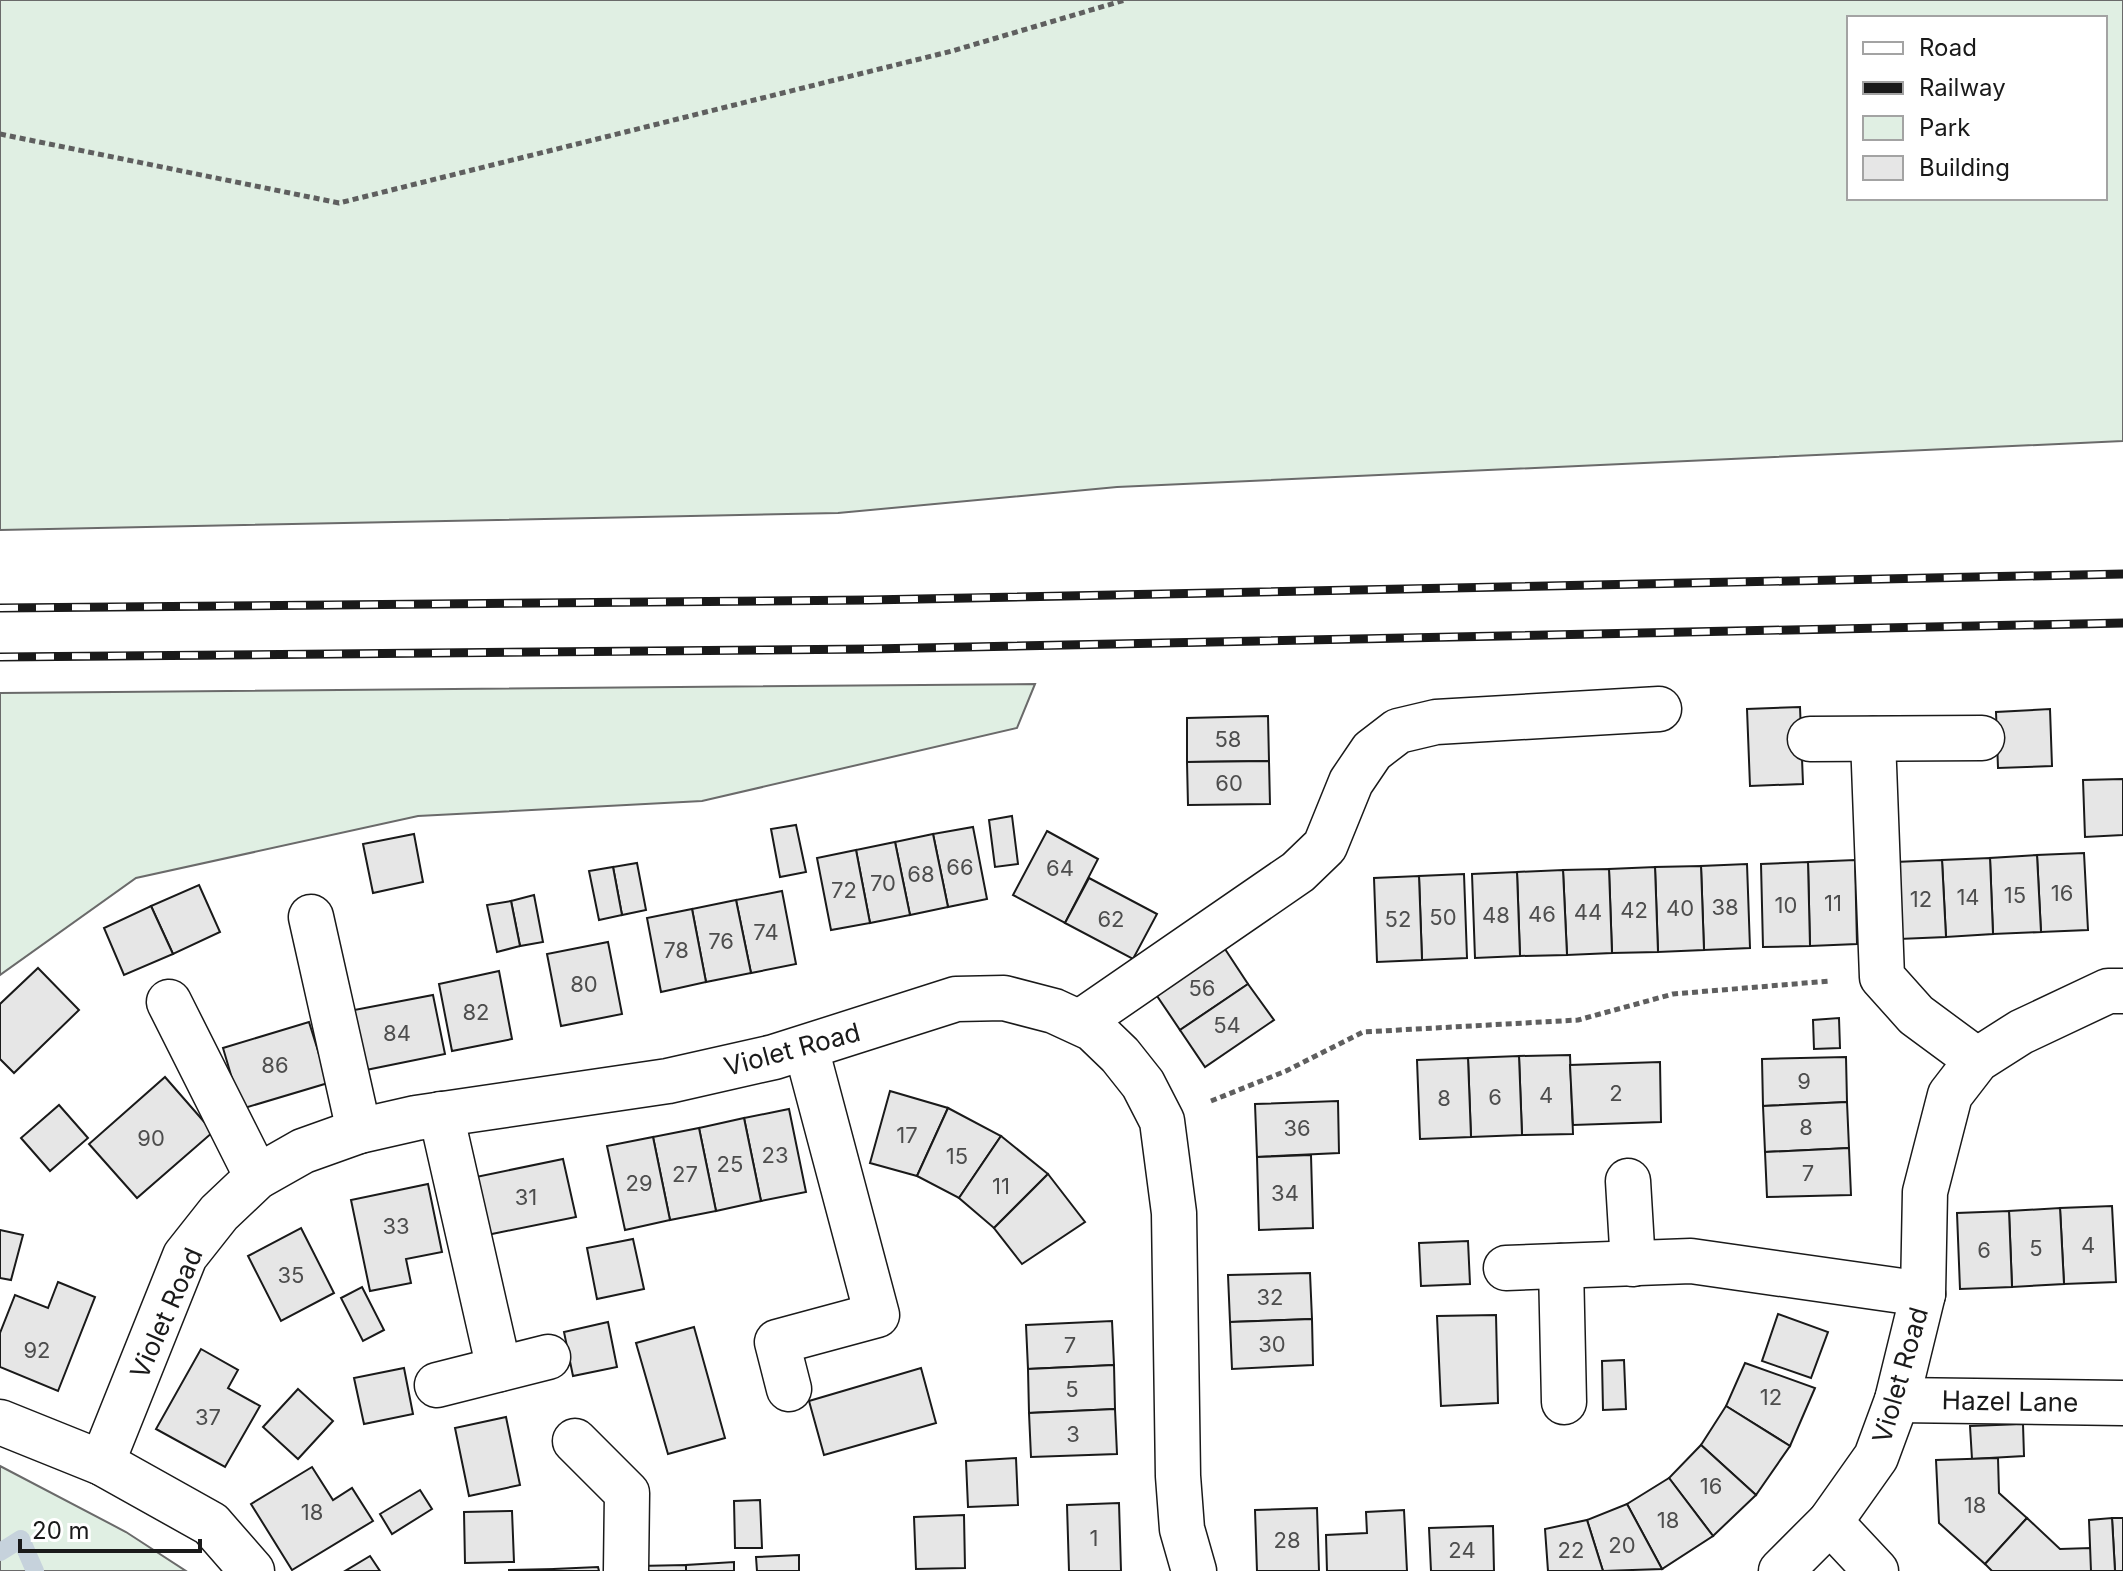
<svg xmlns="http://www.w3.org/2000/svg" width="2123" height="1571" font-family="Inter,sans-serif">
  <rect width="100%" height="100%" fill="#fff"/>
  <g fill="#e0efe3" stroke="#6a6a6a" stroke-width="2" fill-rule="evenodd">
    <path d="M0,0H2123V441L1117,487L838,513L0,530ZM1849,18H2105V198H1849Z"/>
    <polygon points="1035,684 1017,728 702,801 418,816 136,878 0,975 0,693"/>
    <polygon points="0,1466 126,1532 186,1571 0,1571"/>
  </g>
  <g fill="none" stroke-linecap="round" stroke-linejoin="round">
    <polyline stroke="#c6d2dc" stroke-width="18" points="0,1552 21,1539 35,1571"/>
  </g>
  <g fill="#e6e6e6" stroke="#1a1a1a" stroke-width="2">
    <polygon points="1800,707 1803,784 1750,786 1747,709"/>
    <polygon points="2050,709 2052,766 1998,768 1996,712"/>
    <polygon points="1268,716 1269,761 1187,762 1187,718"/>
    <polygon points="1269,761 1270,804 1188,805 1187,762"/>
    <polygon points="2123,779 2123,835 2085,837 2083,780"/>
    <polygon points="1012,816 1018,864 995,867 989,820"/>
    <polygon points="796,825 806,872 780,877 771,829"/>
    <polygon points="973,827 987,899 948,907 933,834"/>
    <polygon points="1047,831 1098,859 1065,923 1013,895"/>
    <polygon points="414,834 423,882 373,893 363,844"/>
    <polygon points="933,834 948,907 910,915 895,842"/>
    <polygon points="895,842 910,915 870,923 856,850"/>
    <polygon points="856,850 870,923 831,930 817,858"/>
    <polygon points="2084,853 2088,930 2041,932 2037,855"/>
    <polygon points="2037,855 2041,932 1993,934 1990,858"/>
    <polygon points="1990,858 1993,934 1946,937 1942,860"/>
    <polygon points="1855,860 1857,944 1810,946 1808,862"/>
    <polygon points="1942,860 1946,937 1899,939 1895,862"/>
    <polygon points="1808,862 1810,946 1763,947 1761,864"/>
    <polygon points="637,863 646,910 622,915 613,867"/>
    <polygon points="1747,864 1750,948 1704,950 1701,866"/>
    <polygon points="1701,866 1704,950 1658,952 1655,867"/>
    <polygon points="613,867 622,915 599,920 589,871"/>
    <polygon points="1655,867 1658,952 1612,953 1609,869"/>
    <polygon points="1609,869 1612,953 1567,955 1563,870"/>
    <polygon points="1563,870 1567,955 1520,956 1517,872"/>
    <polygon points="1517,872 1520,956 1475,958 1472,874"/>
    <polygon points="1464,874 1467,958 1422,960 1419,876"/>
    <polygon points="1419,876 1422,960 1377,962 1374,878"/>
    <polygon points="1089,878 1157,914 1133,959 1065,923"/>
    <polygon points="199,885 220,932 173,954 151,906"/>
    <polygon points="782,891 796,964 751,973 736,900"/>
    <polygon points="534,895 543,942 520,946 511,901"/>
    <polygon points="736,900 751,973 706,982 692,909"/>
    <polygon points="511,901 520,946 497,952 487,905"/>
    <polygon points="151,906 173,954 124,975 104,928"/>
    <polygon points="692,909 706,982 661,992 647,918"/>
    <polygon points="608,942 622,1014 561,1026 547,954"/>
    <polygon points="1223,946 1248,984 1180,1030 1155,993"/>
    <polygon points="38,968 79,1010 14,1073 0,1059 0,1004"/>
    <polygon points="499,971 512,1039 452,1051 439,984"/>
    <polygon points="1248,984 1274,1020 1205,1067 1180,1030"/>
    <polygon points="433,995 445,1054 361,1071 349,1011"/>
    <polygon points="1839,1018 1840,1048 1814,1049 1813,1020"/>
    <polygon points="309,1022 328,1083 241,1109 223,1048"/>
    <polygon points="1570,1055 1573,1134 1522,1135 1519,1056"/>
    <polygon points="1519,1056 1522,1135 1471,1137 1468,1058"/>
    <polygon points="1846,1057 1847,1102 1763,1106 1762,1059"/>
    <polygon points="1468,1058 1471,1137 1420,1139 1417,1060"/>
    <polygon points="1660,1062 1661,1122 1573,1125 1570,1065"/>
    <polygon points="165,1077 213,1132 137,1198 89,1144"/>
    <polygon points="890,1091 948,1108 917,1176 870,1163"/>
    <polygon points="1338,1101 1339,1153 1257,1157 1255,1104"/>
    <polygon points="1847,1102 1849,1148 1765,1152 1763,1106"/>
    <polygon points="59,1105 88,1138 50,1171 21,1138"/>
    <polygon points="948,1108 1001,1136 959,1198 917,1176"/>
    <polygon points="789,1109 806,1192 761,1201 744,1118"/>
    <polygon points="744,1118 761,1201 716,1211 699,1128"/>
    <polygon points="699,1128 716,1211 670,1220 653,1137"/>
    <polygon points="1001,1136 1048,1174 994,1228 959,1198"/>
    <polygon points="653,1137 670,1220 625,1230 607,1146"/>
    <polygon points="1849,1148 1851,1195 1767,1197 1765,1152"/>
    <polygon points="1311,1155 1313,1228 1259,1230 1257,1157"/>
    <polygon points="563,1159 576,1217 487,1235 476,1177"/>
    <polygon points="1048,1174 1085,1222 1022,1264 994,1228"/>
    <polygon points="428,1184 442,1252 406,1259 411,1283 370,1291 351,1200"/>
    <polygon points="2112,1206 2116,1282 2064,1284 2060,1208"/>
    <polygon points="2060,1208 2064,1284 2012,1287 2009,1211"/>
    <polygon points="2009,1211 2012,1287 1960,1289 1957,1213"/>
    <polygon points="301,1228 334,1293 281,1321 248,1256"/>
    <polygon points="0,1230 23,1235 11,1280 0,1278"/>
    <polygon points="633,1239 644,1289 597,1299 587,1248"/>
    <polygon points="1468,1241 1470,1284 1421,1286 1419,1243"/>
    <polygon points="1310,1273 1312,1319 1230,1322 1228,1275"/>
    <polygon points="58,1282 95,1297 58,1391 0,1367 0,1333 15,1295 48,1308"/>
    <polygon points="362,1287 384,1330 363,1341 341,1298"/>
    <polygon points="1778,1314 1828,1332 1811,1378 1762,1361"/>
    <polygon points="1496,1315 1498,1403 1441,1406 1437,1316"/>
    <polygon points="1312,1319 1313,1365 1232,1369 1230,1322"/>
    <polygon points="1112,1321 1114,1365 1028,1369 1026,1325"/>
    <polygon points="608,1322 617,1367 573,1376 564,1332"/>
    <polygon points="694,1327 725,1438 668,1454 636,1343"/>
    <polygon points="201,1349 238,1370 228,1388 260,1406 225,1467 156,1429"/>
    <polygon points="1624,1360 1626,1409 1603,1410 1602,1361"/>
    <polygon points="1745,1363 1815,1388 1790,1446 1726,1406"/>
    <polygon points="1114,1365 1115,1409 1029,1413 1028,1369"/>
    <polygon points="404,1368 413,1414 364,1424 354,1378"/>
    <polygon points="921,1368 936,1423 824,1455 809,1401"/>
    <polygon points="298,1389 333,1421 298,1459 263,1427"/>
    <polygon points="1726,1406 1790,1446 1756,1495 1701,1445"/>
    <polygon points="1115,1409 1117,1454 1031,1457 1029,1413"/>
    <polygon points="506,1417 520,1485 469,1496 455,1428"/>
    <polygon points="2023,1424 2024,1456 1972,1459 1970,1426"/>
    <polygon points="1701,1445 1756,1495 1713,1536 1669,1478"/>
    <polygon points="1016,1458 1018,1505 968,1507 966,1461"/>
    <polygon points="1998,1458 1999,1493 2027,1518 1985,1564 1939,1523 1936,1460"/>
    <polygon points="312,1467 333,1500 352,1488 373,1521 292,1570 251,1504"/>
    <polygon points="1669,1478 1713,1536 1662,1569 1627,1504"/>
    <polygon points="420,1490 432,1509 392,1534 380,1514"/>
    <polygon points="760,1500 762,1548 735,1548 734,1501"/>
    <polygon points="1119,1503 1121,1571 1069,1571 1067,1505"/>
    <polygon points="1627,1504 1662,1569 1603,1571 1587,1520"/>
    <polygon points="1317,1508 1319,1571 1257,1571 1255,1510"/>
    <polygon points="1404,1510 1407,1571 1327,1571 1326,1535 1367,1533 1366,1512"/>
    <polygon points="512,1511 514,1562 465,1563 464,1512"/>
    <polygon points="964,1515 965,1568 916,1569 914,1517"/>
    <polygon points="2027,1518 2060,1549 2091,1548 2091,1571 1992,1571 1985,1564"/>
    <polygon points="2112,1518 2123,1518 2123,1571 2115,1571"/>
    <polygon points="2112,1518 2115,1571 2091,1571 2089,1520"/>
    <polygon points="1587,1520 1603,1571 1548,1571 1545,1529"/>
    <polygon points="1493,1526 1494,1571 1431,1571 1429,1528"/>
    <polygon points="799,1555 799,1571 757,1571 756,1557"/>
    <polygon points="370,1556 380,1571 345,1571"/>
    <polygon points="734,1562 734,1571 686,1571 686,1565"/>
    <polygon points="686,1565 686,1571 638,1571 638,1566"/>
    <polygon points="598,1567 599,1571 554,1571 554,1569"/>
    <polygon points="554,1569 554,1571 509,1571 509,1570"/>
  </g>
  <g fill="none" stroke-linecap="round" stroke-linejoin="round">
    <g stroke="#1a1a1a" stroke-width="47">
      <g id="minor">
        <polyline points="1810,739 1982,738"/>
        <polyline points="1873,739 1882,977 1916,1015 1977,1060"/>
        <polyline points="311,917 359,1131"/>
        <polyline points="169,1002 257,1177"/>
        <polyline points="1080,1022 1298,872 1325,846 1351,782 1372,751 1398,731 1436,722 1659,709"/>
        <polyline points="441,1114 499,1369"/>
        <polyline points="1628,1181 1633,1264"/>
        <polyline points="1561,1266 1564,1402"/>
        <polyline points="1506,1268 1691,1261 1923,1294"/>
        <polyline points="437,1385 548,1357"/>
        <polyline points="789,1389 777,1342 877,1315 806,1048"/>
        <polyline points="1897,1400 2123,1403"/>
        <polyline points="0,1422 102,1463 211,1524 252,1571"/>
        <polyline points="575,1441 627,1493 626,1571"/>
        <polyline points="102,1463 185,1256 219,1213 257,1177 303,1151 359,1131 416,1118 668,1081 774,1057 956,999 1004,998 1054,1011 1093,1029 1120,1055 1143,1084 1162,1121 1174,1213 1178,1476 1182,1529 1194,1571"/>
        <polyline points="1830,1522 1876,1571"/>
        <polyline points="1781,1571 1830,1522 1876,1457 1897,1400 1923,1294 1925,1192 1950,1095 1977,1060 2021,1032 2108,991 2123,991"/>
      </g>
    </g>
    <g stroke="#5f5f5f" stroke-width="5" stroke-dasharray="6 4" stroke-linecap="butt">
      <polyline points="0,134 339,203 952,51 1125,0"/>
      <polyline points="1211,1101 1286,1071 1363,1032 1578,1020 1673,994 1830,981"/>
    </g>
    <use href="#minor" stroke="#fff" stroke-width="44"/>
    <g stroke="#1a1a1a" stroke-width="9">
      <g id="rail">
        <polyline points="0,608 869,600 2123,574"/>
        <polyline points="0,657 871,649 2123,623"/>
      </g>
    </g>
    <use href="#rail" stroke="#fff" stroke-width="6" stroke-dasharray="18" stroke-linecap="butt"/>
  </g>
  <g text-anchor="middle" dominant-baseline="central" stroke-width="6" stroke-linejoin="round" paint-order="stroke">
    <g font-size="22" fill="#4d4d4d">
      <text x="1228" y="739">58</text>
      <text x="1229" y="783">60</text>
      <text x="960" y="867">66</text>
      <text x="1060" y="868">64</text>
      <text x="921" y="874">68</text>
      <text x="883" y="883">70</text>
      <text x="844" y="890">72</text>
      <text x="2062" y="893">16</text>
      <text x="2015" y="895">15</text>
      <text x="1968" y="897">14</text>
      <text x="1921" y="899">12</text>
      <text x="1833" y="903">11</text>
      <text x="1786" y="905">10</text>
      <text x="1725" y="907">38</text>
      <text x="1680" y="908">40</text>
      <text x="1634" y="910">42</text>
      <text x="1588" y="912">44</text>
      <text x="1542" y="914">46</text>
      <text x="1496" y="915">48</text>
      <text x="1443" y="917">50</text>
      <text x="1111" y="919">62</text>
      <text x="1398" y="919">52</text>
      <text x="766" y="932">74</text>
      <text x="721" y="941">76</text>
      <text x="676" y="950">78</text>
      <text x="584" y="984">80</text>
      <text x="1202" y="988">56</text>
      <text x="476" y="1012">82</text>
      <text x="1227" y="1025">54</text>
      <text x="397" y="1033">84</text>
      <text x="275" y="1065">86</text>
      <text x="1804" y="1081">9</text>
      <text x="1616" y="1093">2</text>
      <text x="1546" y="1095">4</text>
      <text x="1495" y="1097">6</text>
      <text x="1444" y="1098">8</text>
      <text x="1806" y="1127">8</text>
      <text x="1297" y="1128">36</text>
      <text x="907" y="1135">17</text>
      <text x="151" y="1138">90</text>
      <text x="775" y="1155">23</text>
      <text x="957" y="1156">15</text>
      <text x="730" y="1164">25</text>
      <text x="1808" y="1173">7</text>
      <text x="685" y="1174">27</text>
      <text x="639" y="1183">29</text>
      <text x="1001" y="1186">11</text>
      <text x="1285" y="1193">34</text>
      <text x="526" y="1197">31</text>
      <text x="396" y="1226">33</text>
      <text x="2088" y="1245">4</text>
      <text x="2036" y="1248">5</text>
      <text x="1984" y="1250">6</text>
      <text x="291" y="1275">35</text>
      <text x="1270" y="1297">32</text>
      <text x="1272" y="1344">30</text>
      <text x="1070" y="1345">7</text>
      <text x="37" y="1350">92</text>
      <text x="1072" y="1389">5</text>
      <text x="1771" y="1397">12</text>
      <text x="208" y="1417">37</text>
      <text x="1073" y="1434">3</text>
      <text x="1711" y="1486">16</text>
      <text x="1975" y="1505">18</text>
      <text x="312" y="1512">18</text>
      <text x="1668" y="1520">18</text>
      <text x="1094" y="1538">1</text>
      <text x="1287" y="1540">28</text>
      <text x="1622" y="1545">20</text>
      <text x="1462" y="1550">24</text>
      <text x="1571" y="1550">22</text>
    </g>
    <g font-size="26" fill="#1a1a1a" stroke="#fff">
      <text transform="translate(792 1049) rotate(-15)">Violet Road</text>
      <text transform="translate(166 1313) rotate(-66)">Violet Road</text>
      <text transform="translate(1900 1375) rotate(-74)">Violet Road</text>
      <text transform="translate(2010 1401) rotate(1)">Hazel Lane</text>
    </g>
  </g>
  <rect x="1847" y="16" width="260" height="184" fill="#ffffff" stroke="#a3a3a3" stroke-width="2"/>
  <rect x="1863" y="42" width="40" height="12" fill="#ffffff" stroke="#a3a3a3" stroke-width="2"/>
  <text x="1919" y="56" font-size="24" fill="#1a1a1a">Road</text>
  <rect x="1863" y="82" width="40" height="12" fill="#1a1a1a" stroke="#a3a3a3" stroke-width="2"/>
  <text x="1919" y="96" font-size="24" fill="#1a1a1a">Railway</text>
  <rect x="1863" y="116" width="40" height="24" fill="#e0efe3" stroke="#a3a3a3" stroke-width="2"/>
  <text x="1919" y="136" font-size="24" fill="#1a1a1a">Park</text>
  <rect x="1863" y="156" width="40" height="24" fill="#e6e6e6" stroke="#a3a3a3" stroke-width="2"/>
  <text x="1919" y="176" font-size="24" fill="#1a1a1a">Building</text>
  <path d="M20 1539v12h180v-12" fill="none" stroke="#1a1a1a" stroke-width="4"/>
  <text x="32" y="1539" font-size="24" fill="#1a1a1a" stroke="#ffffff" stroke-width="6" paint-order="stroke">20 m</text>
</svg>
